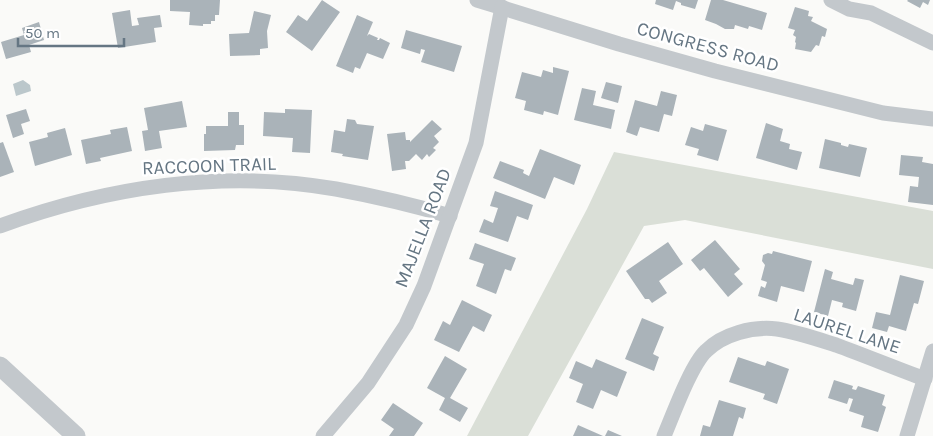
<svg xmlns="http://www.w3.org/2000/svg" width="933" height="436" font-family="Karla,sans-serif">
  <rect width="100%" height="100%" fill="#fafaf8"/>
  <polygon fill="#dadfd7" points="614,152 933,211 933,269 685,220 644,226 528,436 467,436 587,209"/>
  <polygon fill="#bbc7cb" points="23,80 30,85 31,91 16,96 13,84"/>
  <g fill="#aab3b9">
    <polygon points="170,0 220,0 219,15 215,15 215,21 211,21 211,24 203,24 203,26 189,25 190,12 170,11"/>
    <polygon points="322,0 340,12 312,51 286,32 298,15 307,21"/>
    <polygon points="656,0 698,0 695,9 681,5 681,3 676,1 673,10 655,4"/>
    <polygon points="711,0 723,0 767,13 762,30 749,26 748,29 735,25 734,29 725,29 716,24 705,20"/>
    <polygon points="908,0 930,0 928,5 923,2 920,8 907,1"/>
    <polygon points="795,7 809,11 808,16 813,17 811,21 827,29 825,37 822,36 819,46 816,45 811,52 795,49 796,43 795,42 796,37 793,35 795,30 788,28"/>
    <polygon points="130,10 132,26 139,25 137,18 160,15 162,27 154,28 156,42 118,48 112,13"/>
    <polygon points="254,11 271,15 267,31 268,48 260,49 260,55 230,56 229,34 249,33"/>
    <polygon points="357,15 373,22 367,36 369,34 378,38 377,40 379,40 380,38 390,43 383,59 367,53 360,69 355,67 353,73 336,66"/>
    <polygon points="39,22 44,40 29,45 31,52 6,59 1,42 24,35 22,28"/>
    <polygon points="406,30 462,46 454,72 421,62 425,50 421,49 420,54 401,48"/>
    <polygon points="553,67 569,71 558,115 544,111 543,115 524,110 526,101 515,98 522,72 541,77 543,70 553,73"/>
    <polygon points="606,82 622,86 618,103 601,98"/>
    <polygon points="582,88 596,91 593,105 615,110 611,129 574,120"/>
    <polygon points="661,91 677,95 672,116 664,114 659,132 640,127 637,136 626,132 635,100 657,106"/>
    <polygon points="182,101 187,127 159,131 162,148 145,151 142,131 148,130 144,108"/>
    <polygon points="26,109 30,121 21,124 24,134 13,138 6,115"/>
    <polygon points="285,109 312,110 310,153 292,152 293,138 263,136 264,112 285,113"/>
    <polygon points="228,112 239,112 239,125 244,125 244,145 236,145 235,150 204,151 204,134 206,134 206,126 228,126"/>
    <polygon points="347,119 355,120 357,124 374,126 368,160 342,156 343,154 331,152 334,130 345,132"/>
    <polygon points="432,120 442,129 434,136 439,142 433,148 436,150 429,157 427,154 422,160 416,154 409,161 405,161 406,169 392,171 387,134 405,132 406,140 410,140 410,142"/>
    <polygon points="766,123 783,129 780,141 790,144 789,149 802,152 797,170 756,158"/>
    <polygon points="705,124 727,130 718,161 697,155 699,149 685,145 691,127 703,131"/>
    <polygon points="127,127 132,151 100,158 101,161 86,164 81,140 111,134 110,130"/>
    <polygon points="65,128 72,155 35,166 29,142 48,137 47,133"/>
    <polygon points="825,139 841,143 841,145 848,147 849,144 867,148 860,177 819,168"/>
    <polygon points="3,142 14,172 0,177 0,143"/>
    <polygon points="540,149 581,165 574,185 554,177 545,199 493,178 500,161 524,170 523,173 529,176"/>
    <polygon points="901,155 923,157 922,162 933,164 933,205 908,202 910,186 918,187 919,177 899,175"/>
    <polygon points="495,191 533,205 528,220 517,216 508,242 479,232 484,219 493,223 498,208 490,206"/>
    <polygon points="715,240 740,269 734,274 743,284 728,297 704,268 700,271 691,260"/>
    <polygon points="668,242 683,264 659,281 667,293 652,303 649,299 645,299 626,271"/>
    <polygon points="475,243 516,258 511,271 505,269 496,294 476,286 484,264 469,259"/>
    <polygon points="773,251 812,261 804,292 781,286 777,302 758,296 761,286 765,288 767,282 761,280 765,265 762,261 763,255 768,253 772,254"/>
    <polygon points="825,269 833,272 831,279 853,285 855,278 864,280 856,311 842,307 843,303 832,300 828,316 814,312"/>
    <polygon points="900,275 924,281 918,304 914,303 906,331 889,326 887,332 872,328 876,312 890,315"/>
    <polygon points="462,300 492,315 484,332 473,326 459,352 434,340 443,321 450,325"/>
    <polygon points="642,318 664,327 653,354 659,357 654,371 625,359"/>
    <polygon points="445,356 467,369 450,398 468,408 460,422 439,410 445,398 427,388"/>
    <polygon points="738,357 765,366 767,361 789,369 777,404 763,399 765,394 729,382"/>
    <polygon points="596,359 627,372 617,397 601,390 593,409 576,402 583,384 569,378 576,361 592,368"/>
    <polygon points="834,380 853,386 852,389 856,390 858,386 885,395 882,405 886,407 878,432 861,427 864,416 849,411 853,399 849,398 847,404 828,398"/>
    <polygon points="719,400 746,408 743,419 739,417 733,436 700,436 703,425 710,427"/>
    <polygon points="393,403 423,423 414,436 389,436 394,429 381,420"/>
    <polygon points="578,425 603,436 573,436"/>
    <polygon points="608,430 622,436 605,436"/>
  </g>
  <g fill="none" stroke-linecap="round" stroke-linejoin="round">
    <g stroke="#c3c8cc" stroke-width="15">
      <polyline points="477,0 619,44 715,71 883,113 933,119"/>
      <polyline points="831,0 849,9 871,13 933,43"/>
      <path d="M0,226C106,187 223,169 336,189C374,196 413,205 450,216"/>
      <polyline points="323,436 368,383 406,325 424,286 476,143 502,7"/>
      <path d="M664,436C673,415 691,365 706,351C723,334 753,326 777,329C797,332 817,339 836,345C866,356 895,368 925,379"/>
      <polyline points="907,436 933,351"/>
    </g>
    <polyline stroke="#c3c8cc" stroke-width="19" points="0,366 76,436"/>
  </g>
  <g text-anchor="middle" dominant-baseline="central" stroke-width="5" stroke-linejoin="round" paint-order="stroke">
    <g font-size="19" fill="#657683" stroke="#fff">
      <text transform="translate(708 47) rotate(15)">CONGRESS ROAD</text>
      <text transform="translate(209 166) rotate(-2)">RACCOON TRAIL</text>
      <text transform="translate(423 228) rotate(-69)">MAJELLA ROAD</text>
      <text transform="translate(847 331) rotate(18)">LAUREL LANE</text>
    </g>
  </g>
  <path d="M18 38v8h106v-8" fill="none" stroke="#657683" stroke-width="2.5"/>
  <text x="25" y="38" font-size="15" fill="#657683" stroke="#ffffff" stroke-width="4" paint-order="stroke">50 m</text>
</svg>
